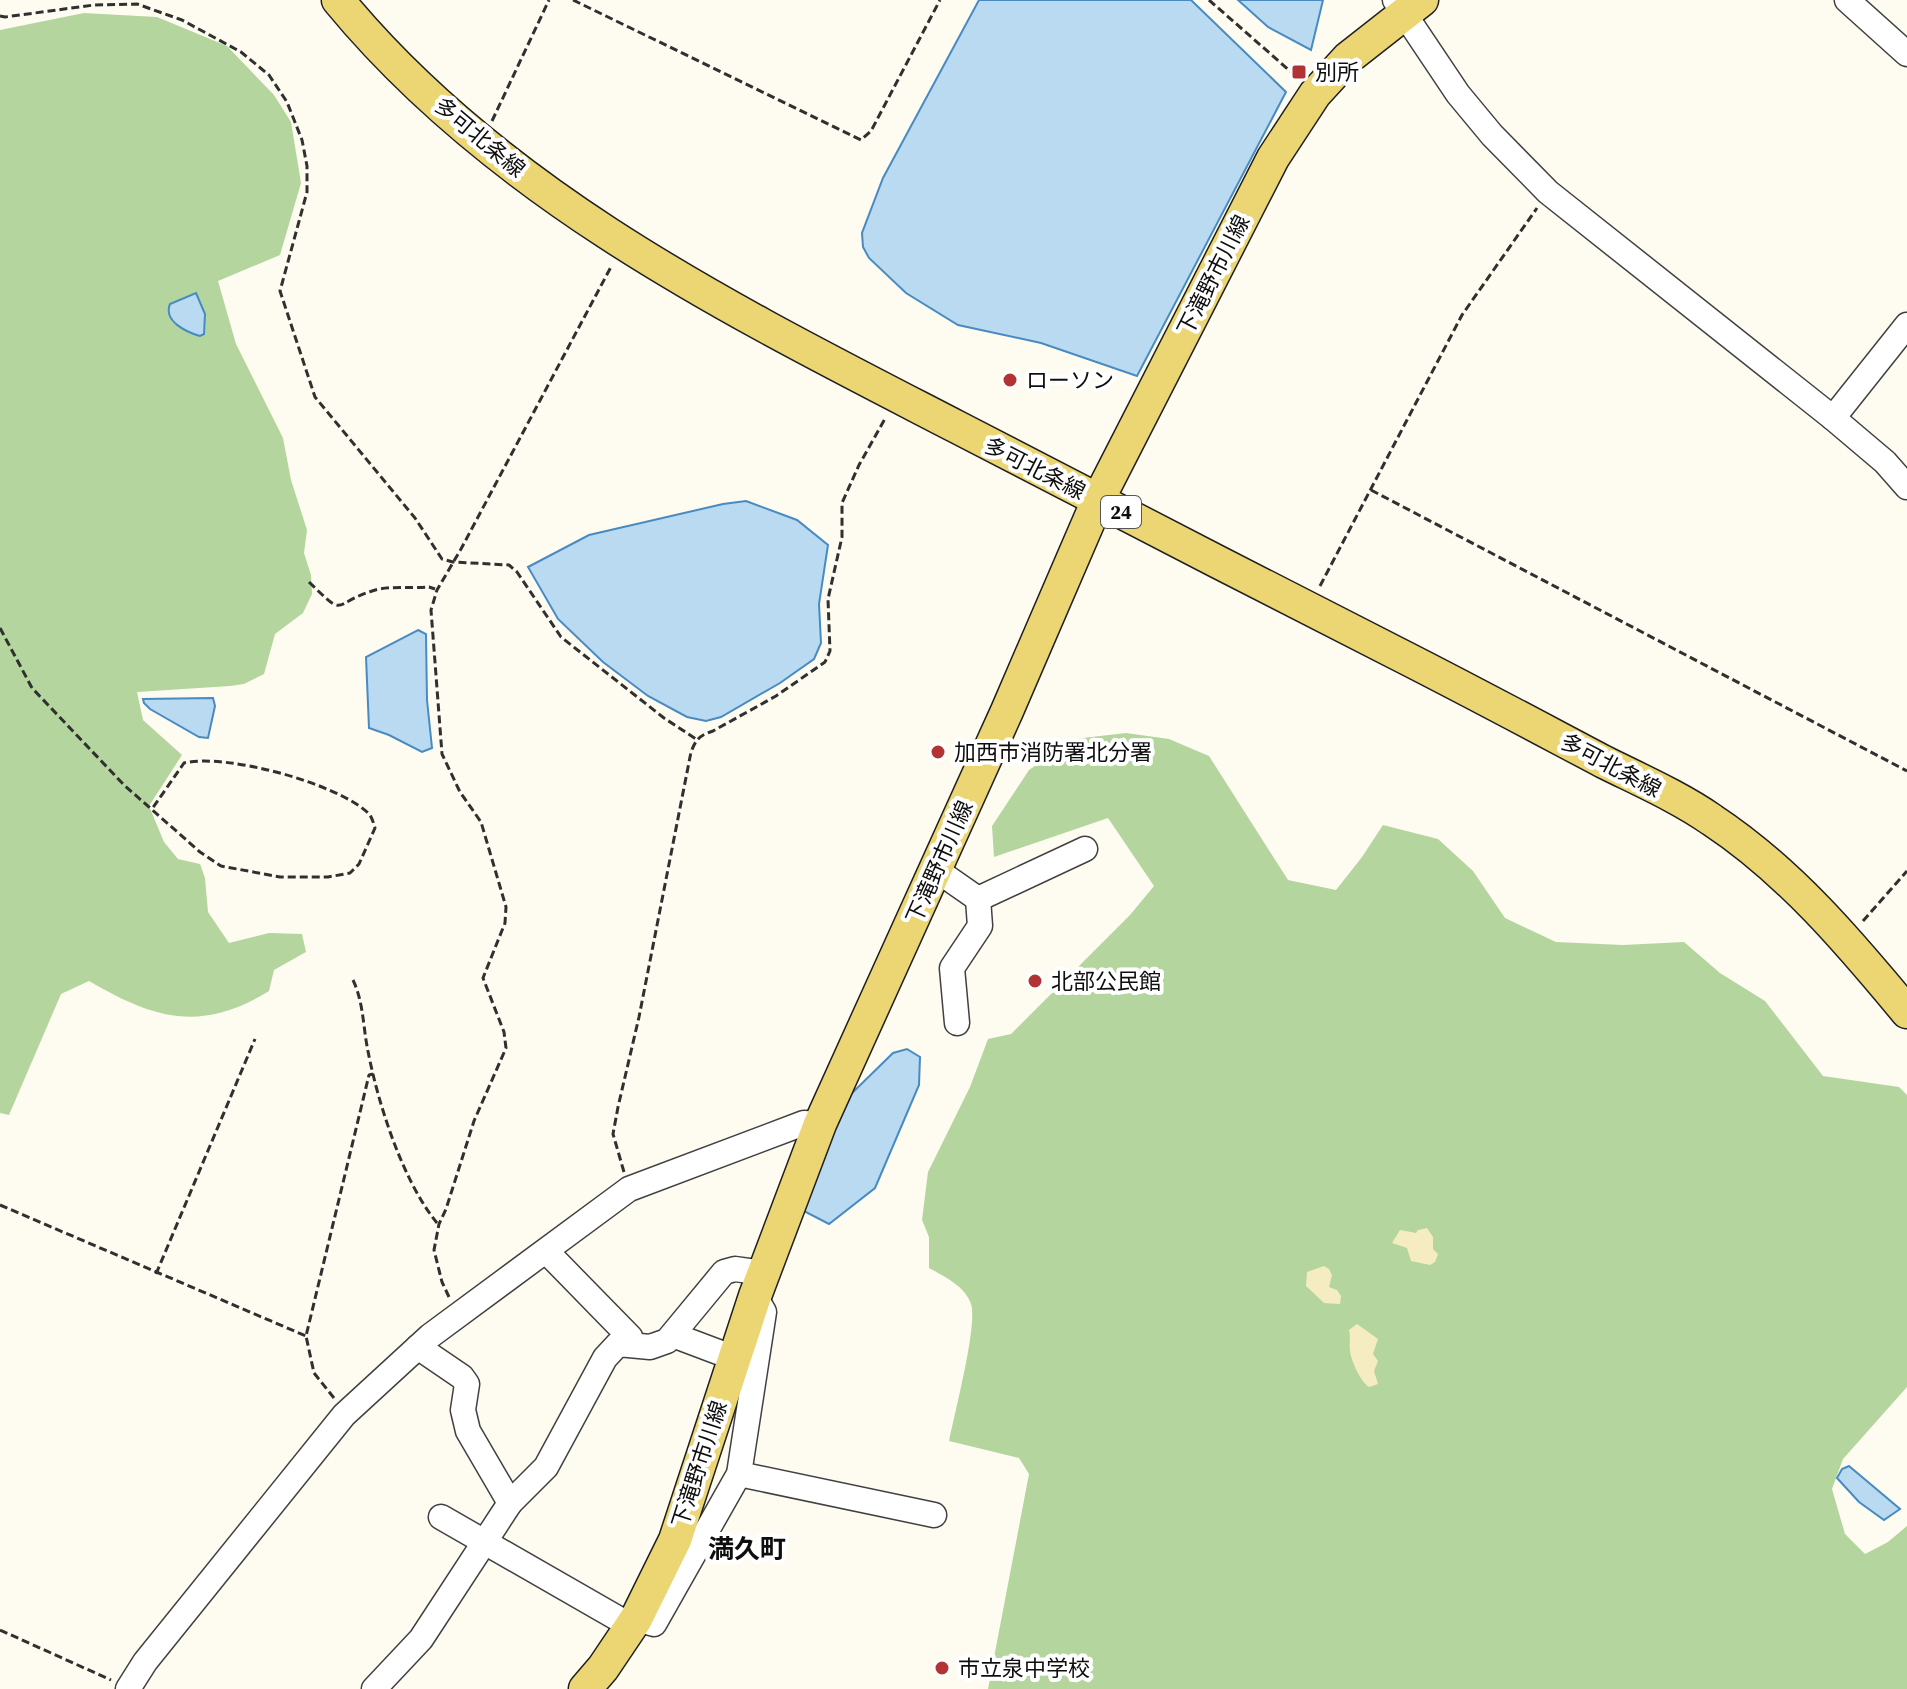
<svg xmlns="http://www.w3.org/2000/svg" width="1907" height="1689" font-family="'Source Serif 4','Noto Sans JP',serif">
  <rect width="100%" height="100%" fill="#fefcf1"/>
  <g fill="#b4d59e">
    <path d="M84,13L157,17L227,46L274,95L291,122L301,183L280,255L218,281L236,344L283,438L291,480L307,530L304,553L311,575L312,594L303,613L275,634L264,674L244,684L230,686L137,692L143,720L182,755L149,806L164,842L178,859L200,864L205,878L208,912L229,943L269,933L302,934L306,952L274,970L269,991C201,1033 154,1019 89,981L61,994L9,1115L0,1113V30Z"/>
    <path d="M1126,733L1169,739L1209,756L1288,880L1336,890L1362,857L1383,825L1438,839L1473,871L1505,918L1556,942L1623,945L1684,942L1720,973L1765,1001L1823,1076L1899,1087L1907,1095V1387L1843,1459L1832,1489L1845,1534L1865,1554L1888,1542L1907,1526V1689H988L1029,1474L1019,1458L949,1441C954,1415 978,1324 971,1304C965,1286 945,1277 929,1268V1237L922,1220L928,1172L970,1087L988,1039L1011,1034L1130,915L1154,886L1108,818L994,857L992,826L1029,770L1074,739Z"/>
  </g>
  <g fill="#f5ecc2">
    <polygon points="1427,1228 1433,1237 1433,1249 1438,1254 1435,1262 1430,1265 1411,1261 1407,1248 1392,1243 1400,1230 1416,1233 1418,1230"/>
    <polygon points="1324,1266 1329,1269 1332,1275 1329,1287 1337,1290 1341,1296 1340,1304 1324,1303 1306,1286 1307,1272"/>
    <path d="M1357,1324L1378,1339L1373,1354L1378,1361L1374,1371L1378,1384L1369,1387C1361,1382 1351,1361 1350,1351C1349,1343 1351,1338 1349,1330Z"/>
  </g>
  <g fill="#badaf1" stroke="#488bc1" stroke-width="2">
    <polygon points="979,0 1191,0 1286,92 1137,376 1041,343 958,325 906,293 869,258 863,247 862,233 883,178"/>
    <polygon points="1238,0 1323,0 1311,50 1268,27"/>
    <path d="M196,293L205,314L204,334L200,336C186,332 163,321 170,304Z"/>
    <polygon points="746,501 797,520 828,545 819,604 821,643 814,659 780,683 721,717 706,721 687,717 648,696 603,662 558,619 528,567 589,535 723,504"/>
    <polygon points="418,630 426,634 427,700 432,748 422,752 389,735 369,728 366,657"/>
    <polygon points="213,698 215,706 208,738 199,737 150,709 144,703 143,699"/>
    <polygon points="907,1049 920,1057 919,1085 875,1188 829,1224 800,1209 848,1097 893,1053"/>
    <polygon points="1849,1466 1900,1509 1884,1520 1859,1502 1837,1478 1842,1469"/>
  </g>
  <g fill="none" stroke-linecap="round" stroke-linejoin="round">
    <g stroke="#414141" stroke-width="27">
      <g id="minor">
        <polyline points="1395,0 1458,94 1492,135 1548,192 1833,418 1885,462 1907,487"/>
        <polyline points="1847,0 1907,54"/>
        <polyline points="1833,418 1907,325"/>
        <polyline points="935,869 978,899 1085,849"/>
        <polyline points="957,1023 952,968 980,926 978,899"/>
        <polyline points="546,1251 630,1337 629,1343"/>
        <polyline points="673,1335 734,1358"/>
        <polyline points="418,1347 462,1377 467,1384 463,1410 468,1431 510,1503"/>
        <polyline points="739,1474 934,1515"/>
        <polyline points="441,1517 631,1626"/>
        <polyline points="636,1619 654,1624 739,1474 764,1312 756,1298"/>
        <polyline points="128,1689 145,1662 344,1415 430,1336 629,1189 804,1123 820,1124"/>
        <polyline points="374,1689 421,1639 510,1503 546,1467 605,1358 618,1344 650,1347 667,1341 724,1272 735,1269 764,1273"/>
      </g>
    </g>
    <g stroke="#1f1f1f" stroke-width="35">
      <g id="major">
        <path d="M338,0C500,197 735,312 957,427C1102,502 1248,578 1394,652C1465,688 1534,725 1604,762C1640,780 1679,797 1712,820C1789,871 1849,942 1907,1012"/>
        <polyline points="585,1689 603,1668 636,1619 675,1540 755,1296 820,1124 1007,711 1098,500 1273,158 1315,94 1348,58 1422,0"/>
      </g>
    </g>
    <g stroke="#303030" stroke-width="3" stroke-dasharray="8 4" stroke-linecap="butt">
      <polyline points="573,0 861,140 871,131 940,0"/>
      <polyline points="1209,0 1298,78"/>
      <polyline points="0,16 5,17 94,5 137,4 182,20 241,52 269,75 287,102 302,140 307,166 307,192 280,291 315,397 415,518 442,559 453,562 509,565 517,572 561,637 664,718 696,739"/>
      <polyline points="492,121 549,0"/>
      <polyline points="1371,490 1907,771"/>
      <path d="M309,582C347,619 331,604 372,591C389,585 412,589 429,587L435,589"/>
      <polyline points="1320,586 1462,315 1537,208"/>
      <path d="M0,628L32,688L124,785L200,852L221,866L280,877H328L350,873L359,864L375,828C373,822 372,816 367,812C335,783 226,753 184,763L152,809"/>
      <polyline points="1863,921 1907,871"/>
      <path d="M353,980C363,1001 363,1024 367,1046C377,1101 402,1180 437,1223"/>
      <path d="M624,1172L613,1134L618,1107L639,1017L691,752C696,739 700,735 713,731L776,696L825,662L830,651L828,599L842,537V503L859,465L886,417"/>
      <polyline points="0,1205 306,1336"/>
      <polyline points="156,1274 255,1039"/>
      <polyline points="449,1297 442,1282 434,1250 439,1224 446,1209 474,1121 506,1048 504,1032 483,978 505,923 506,907 481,822 460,792 442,754 431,610 437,590 461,549 612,265"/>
      <polyline points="334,1398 314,1373 306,1336 369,1075 373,1074"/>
      <polyline points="0,1630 111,1680"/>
    </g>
    <use href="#minor" stroke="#fff" stroke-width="24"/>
    <use href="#major" stroke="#ecd573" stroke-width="32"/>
  </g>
  <g fill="#b23333" stroke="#fff" stroke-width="3">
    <rect x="1291" y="64" width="16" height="16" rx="4"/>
    <circle cx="1010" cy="380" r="8"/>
    <circle cx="938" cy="752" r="8"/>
    <circle cx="1035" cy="981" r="8"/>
    <circle cx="942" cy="1668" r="8"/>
  </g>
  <g text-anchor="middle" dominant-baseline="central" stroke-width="8" stroke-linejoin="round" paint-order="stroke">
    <rect fill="#fff" stroke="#565656" stroke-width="2" x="1101" y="496" width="40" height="32" rx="6"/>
    <g font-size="20" font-weight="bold" fill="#0e0e0e">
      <text x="1121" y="512">24</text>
    </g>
    <g font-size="22" fill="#0e0e0e" stroke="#fff" text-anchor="start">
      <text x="1315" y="72">別所</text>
      <text x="1026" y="380">ローソン</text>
      <text x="954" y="752">加西市消防署北分署</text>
      <text x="1051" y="981">北部公民館</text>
      <text x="958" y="1668">市立泉中学校</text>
    </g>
    <g font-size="22" fill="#0e0e0e" stroke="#fff">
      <text transform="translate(480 137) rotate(40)">多可北条線</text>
      <text transform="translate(1213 275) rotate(-63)">下滝野市川線</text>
      <text transform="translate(1035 468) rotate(27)">多可北条線</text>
      <text transform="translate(1611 765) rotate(28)">多可北条線</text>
      <text transform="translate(939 862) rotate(-66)">下滝野市川線</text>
      <text transform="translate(699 1464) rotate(-72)">下滝野市川線</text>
    </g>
    <g font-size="26" font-weight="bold" fill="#0e0e0e" stroke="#fff">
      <text x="747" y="1549">満久町</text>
    </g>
  </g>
</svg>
